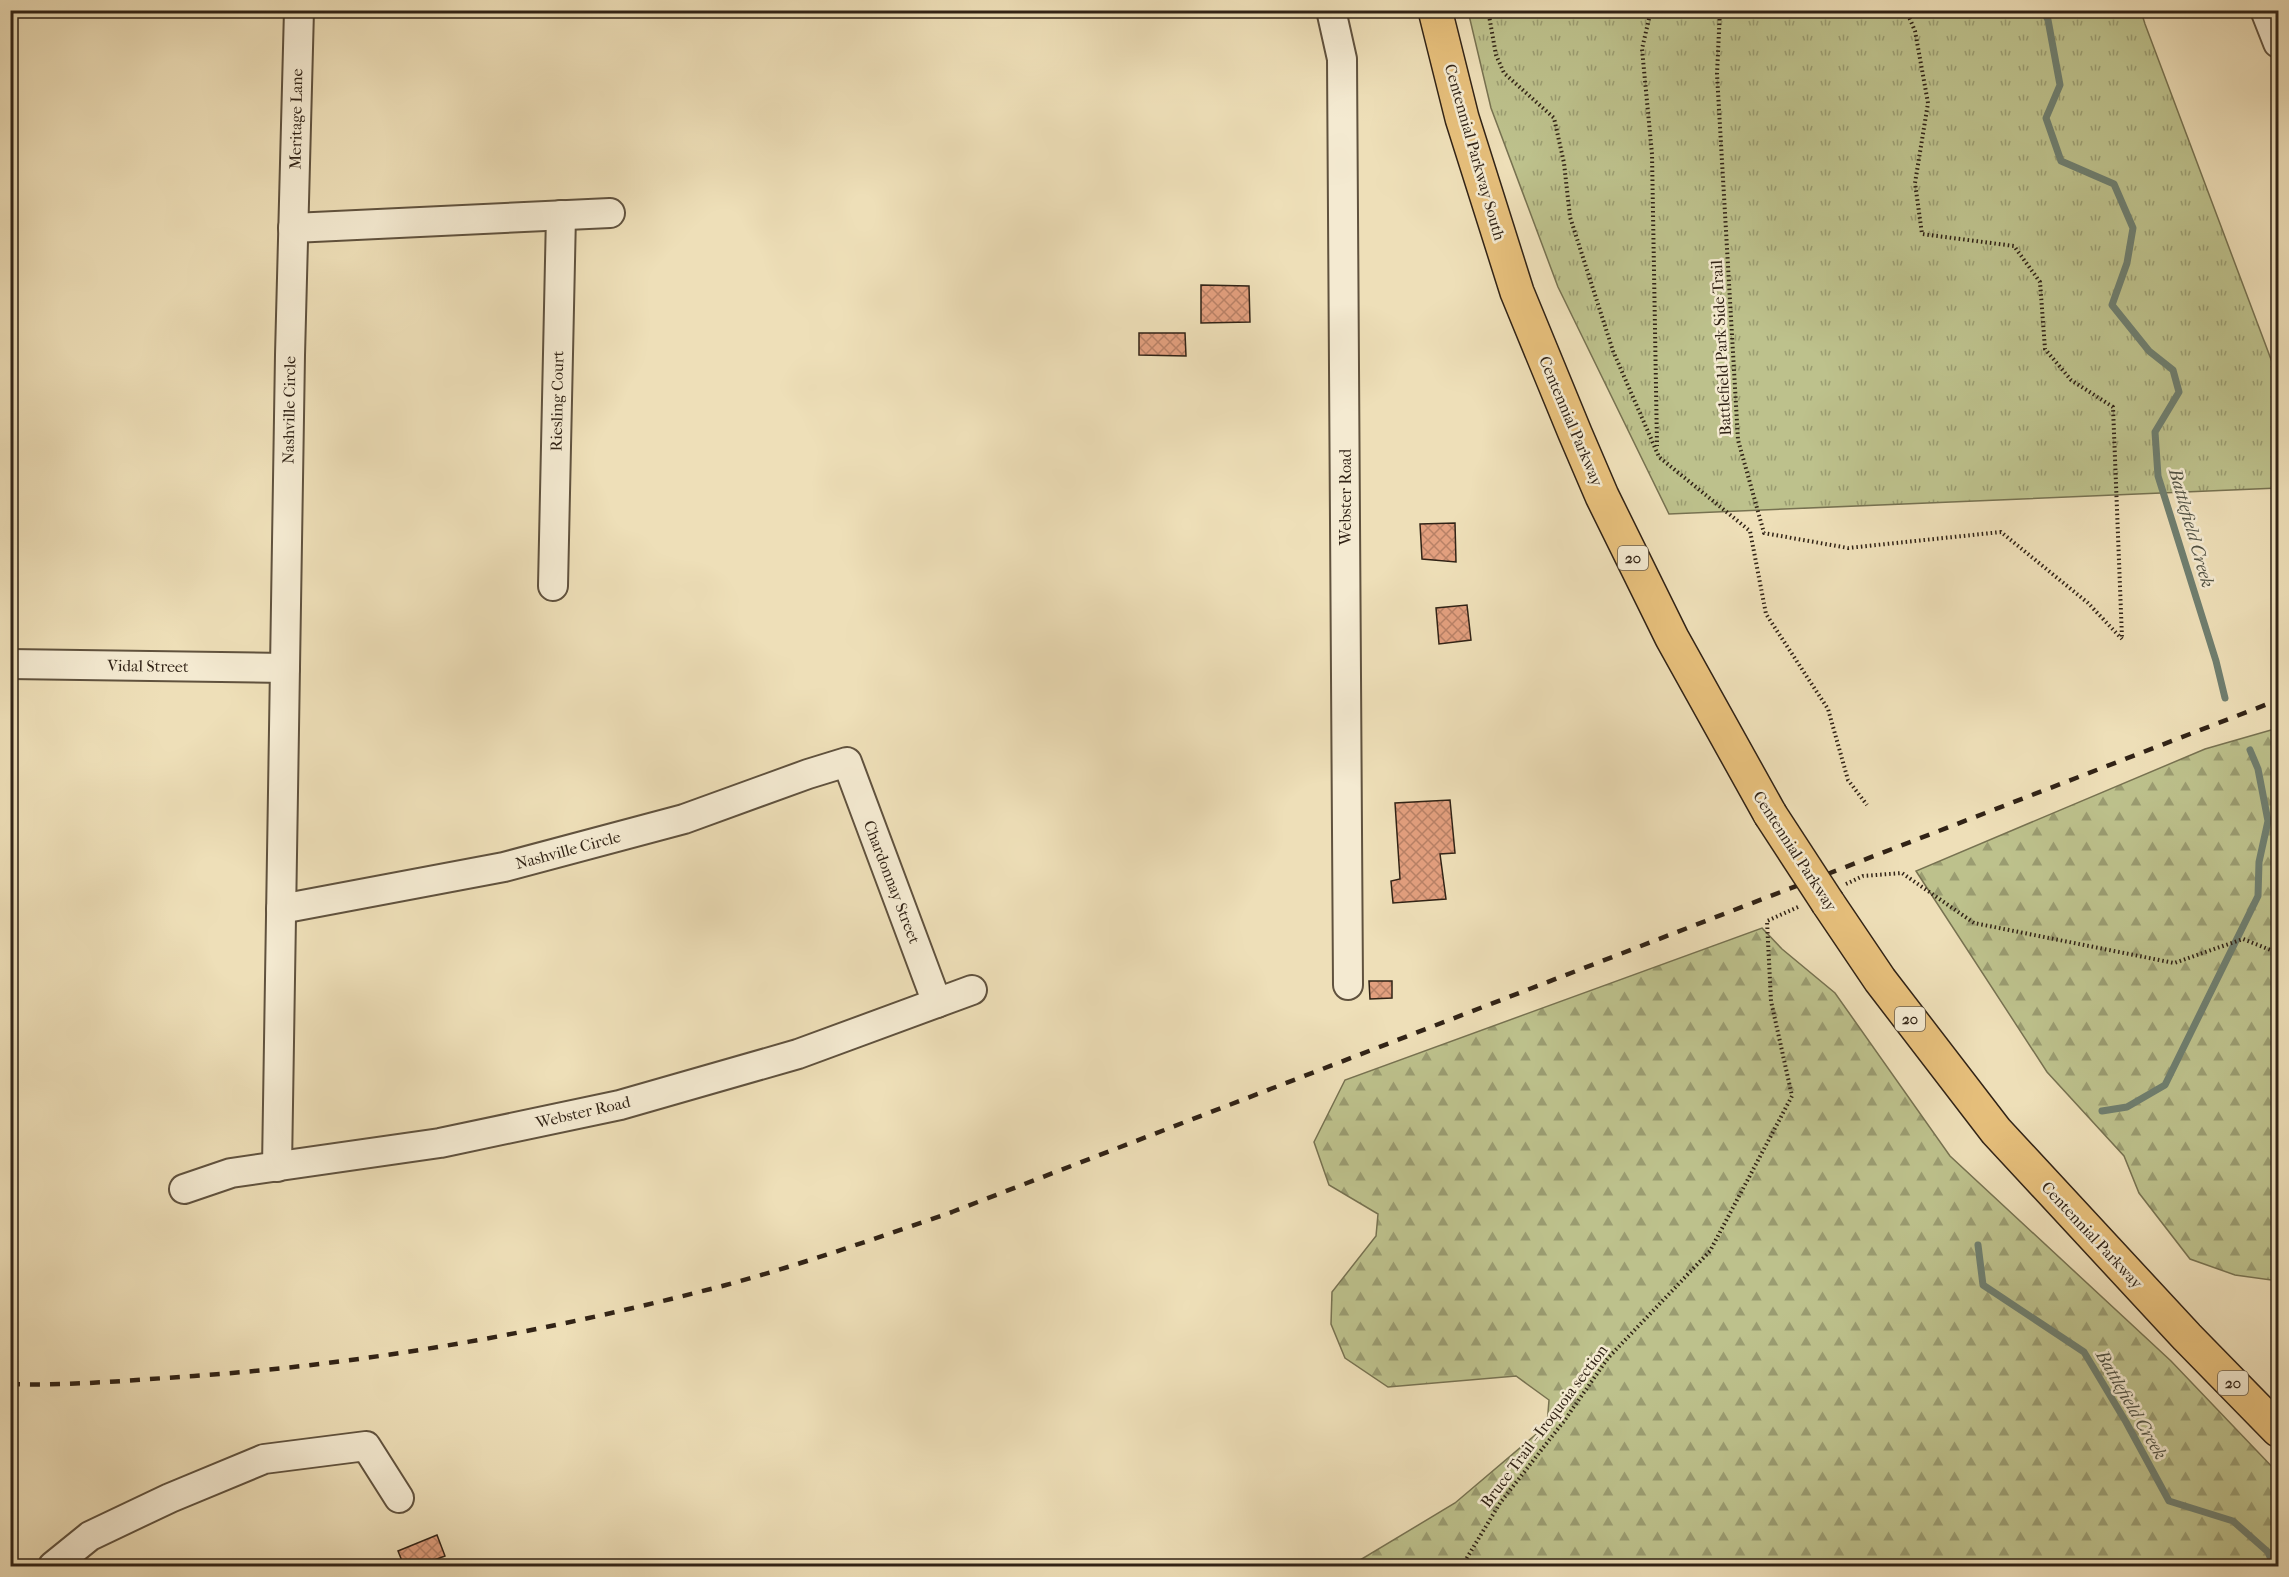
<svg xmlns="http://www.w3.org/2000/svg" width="2289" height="1577" font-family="'IM FELL French Canon',serif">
  <defs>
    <pattern id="forest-firs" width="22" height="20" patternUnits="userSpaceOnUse" patternTransform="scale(1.5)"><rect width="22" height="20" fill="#bdc18c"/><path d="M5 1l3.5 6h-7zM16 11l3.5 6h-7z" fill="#9a9c71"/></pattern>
    <pattern id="park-tufts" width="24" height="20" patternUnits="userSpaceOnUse" patternTransform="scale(1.5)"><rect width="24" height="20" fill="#bdc18c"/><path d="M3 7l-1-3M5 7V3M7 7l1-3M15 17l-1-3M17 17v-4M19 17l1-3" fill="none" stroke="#9a9c71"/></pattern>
    <pattern id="building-cross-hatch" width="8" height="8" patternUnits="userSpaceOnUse" patternTransform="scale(1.5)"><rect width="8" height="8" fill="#e29f7e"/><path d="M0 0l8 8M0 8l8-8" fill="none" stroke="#b88166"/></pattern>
  </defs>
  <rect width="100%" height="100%" fill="#eedfb8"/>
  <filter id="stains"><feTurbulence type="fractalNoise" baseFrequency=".00333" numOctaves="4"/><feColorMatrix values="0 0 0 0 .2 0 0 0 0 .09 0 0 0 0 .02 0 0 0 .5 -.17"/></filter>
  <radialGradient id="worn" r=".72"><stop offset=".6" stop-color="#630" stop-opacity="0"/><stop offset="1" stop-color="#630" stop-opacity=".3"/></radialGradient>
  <g fill="url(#forest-firs)" stroke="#777251" stroke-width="1.5">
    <polygon points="2278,728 2278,1281 2235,1275 2190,1259 2139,1193 2124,1156 2047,1072 1916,871 2205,749"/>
    <polygon points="1762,928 1782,949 1835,993 1950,1156 2171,1361 2278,1473 2278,1566 1350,1566 1455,1503 1547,1425 1549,1400 1516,1376 1388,1387 1345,1358 1331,1324 1332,1292 1376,1236 1378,1214 1329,1185 1314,1142 1345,1080"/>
  </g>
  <polygon fill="url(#park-tufts)" stroke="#777251" stroke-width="1.5" points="1468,11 2141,11 2145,24 2278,378 2278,488 1669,514 1558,287 1491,108"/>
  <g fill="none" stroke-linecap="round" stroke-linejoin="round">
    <g stroke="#6f7f70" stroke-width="7">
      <polyline points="2043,10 2048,20 2060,85 2046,118 2061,161 2114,184 2133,228 2127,263 2112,305 2149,351 2173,370 2179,392 2155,432 2158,476 2216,661 2225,698"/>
      <polyline points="2102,1111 2127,1107 2165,1085 2258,896 2259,862 2268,821 2258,769 2250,750"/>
      <polyline points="1978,1245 1983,1285 2084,1352 2126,1422 2169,1501 2233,1521 2268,1552 2274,1566"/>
    </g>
  </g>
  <g fill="url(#building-cross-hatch)" stroke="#312316" stroke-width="1.5">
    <polygon points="1201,285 1249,286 1250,322 1201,323"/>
    <polygon points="1139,333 1185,333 1186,356 1139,355"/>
    <polygon points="1455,523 1456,562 1422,559 1420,524"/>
    <polygon points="1467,605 1471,640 1439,644 1436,608"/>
    <polygon points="1450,800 1455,853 1440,854 1446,899 1393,903 1391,881 1400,879 1395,803"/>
    <polygon points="1369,981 1392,981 1392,998 1370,999"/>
    <polygon points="437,1535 445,1556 418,1566 404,1566 398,1551"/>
  </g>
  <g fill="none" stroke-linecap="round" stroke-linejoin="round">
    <g stroke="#60523e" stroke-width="32">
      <g id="minor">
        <polyline points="1331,10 1342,59 1348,985"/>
        <polyline points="2265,10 2278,43"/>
        <polyline points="293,228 610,213"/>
        <polyline points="553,586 561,215"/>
        <polyline points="10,664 285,668"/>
        <polyline points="281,909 504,867 684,819 808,774 847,762 937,1003"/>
        <polyline points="277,1167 290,355 299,10"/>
        <polyline points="184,1189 231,1173 440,1143 620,1105 798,1054 972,990"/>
        <polyline points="53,1566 90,1536 170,1498 264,1459 366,1446 399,1498"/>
      </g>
    </g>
    <g stroke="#312316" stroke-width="36">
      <g id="major">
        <polyline points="1435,10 1462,118 1517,292 1575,433 1602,496 1672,638 1770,814"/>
        <polyline points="1828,903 1880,980 1996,1131 2187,1337 2278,1430"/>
      </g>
    </g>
    <g stroke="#312316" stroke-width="4" stroke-dasharray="1.5 3" stroke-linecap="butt">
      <polyline points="1488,10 1496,55 1504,73 1554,118 1564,163 1570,217 1613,351 1659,457 1750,531 1766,614 1828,709 1848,780 1867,805"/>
      <polyline points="1651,10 1642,49 1652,154 1657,446"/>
      <polyline points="1720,10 1717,74 1738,440 1764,533 1848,548 2001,532 2088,603 2122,639"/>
      <polyline points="1906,10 1915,31 1928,103 1915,183 1922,234 2014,246 2040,282 2045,349 2071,380 2113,407 2122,638"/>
      <polyline points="1846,884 1863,876 1902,873 1974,923 2174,963 2243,939 2278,953"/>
      <polyline points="1462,1566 1500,1503 1564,1421 1608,1358 1710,1251 1792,1096 1771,1001 1767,921 1798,907"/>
    </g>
    <use href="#minor" stroke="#f4ead1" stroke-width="28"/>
    <use href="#major" stroke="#e7c07c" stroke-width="33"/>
    <path stroke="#312316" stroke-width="4.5" stroke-dasharray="10 10" stroke-linecap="butt" d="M10,1384C71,1386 133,1380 194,1376C376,1363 550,1331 726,1285C803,1264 877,1238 952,1212L2278,700"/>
    <g stroke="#312316" stroke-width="36" stroke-linecap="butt">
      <polyline id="major-bridge" points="1770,814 1828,903"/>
    </g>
    <use href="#major-bridge" stroke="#e7c07c" stroke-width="33"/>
  </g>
  <g text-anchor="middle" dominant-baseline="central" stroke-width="5" stroke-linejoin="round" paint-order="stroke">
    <g fill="#f4ead1" stroke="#6c5f4e" stroke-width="1.5">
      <rect x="1618" y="546" width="30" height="24" rx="4.5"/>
      <rect x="1895" y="1007" width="30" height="24" rx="4.5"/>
      <rect x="2218" y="1371" width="30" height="24" rx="4.5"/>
    </g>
    <g font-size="15" font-weight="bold" fill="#312316">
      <text x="1633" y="558">20</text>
      <text x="1910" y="1019">20</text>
      <text x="2233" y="1383">20</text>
    </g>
    <g font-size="16" fill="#312316" stroke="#f4ead1">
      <text transform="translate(296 119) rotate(-89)">Meritage Lane</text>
      <text transform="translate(1475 152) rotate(74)">Centennial Parkway South</text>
      <text transform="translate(1721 348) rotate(-93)">Battlefield Park Side Trail</text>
      <text transform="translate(557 401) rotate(-89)">Riesling Court</text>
      <text transform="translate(289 410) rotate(-89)">Nashville Circle</text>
      <text transform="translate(1571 421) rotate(67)">Centennial Parkway</text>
      <text transform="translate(1345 497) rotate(-90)">Webster Road</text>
      <text transform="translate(148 666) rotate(1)">Vidal Street</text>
      <text transform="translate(568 850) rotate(-15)">Nashville Circle</text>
      <text transform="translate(1795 851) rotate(57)">Centennial Parkway</text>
      <text transform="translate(892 882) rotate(69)">Chardonnay Street</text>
      <text transform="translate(583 1112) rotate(-13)">Webster Road</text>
      <text transform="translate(2092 1235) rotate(47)">Centennial Parkway</text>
      <text transform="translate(1544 1426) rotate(-53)">Bruce Trail - Iroquoia section</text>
    </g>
    <g font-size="18" font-style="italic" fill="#505143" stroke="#f4ead1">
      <text transform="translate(2191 528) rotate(74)">Battlefield Creek</text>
      <text transform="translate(2131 1405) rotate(60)">Battlefield Creek</text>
    </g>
  </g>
  <rect width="2289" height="1577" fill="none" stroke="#eedfb8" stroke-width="36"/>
  <rect x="12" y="12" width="2265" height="1553" fill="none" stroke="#312316" stroke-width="3"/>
  <rect x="18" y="18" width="2253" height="1541" fill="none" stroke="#312316" stroke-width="1.5"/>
  <rect width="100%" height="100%" filter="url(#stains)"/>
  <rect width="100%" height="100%" fill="url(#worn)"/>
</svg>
